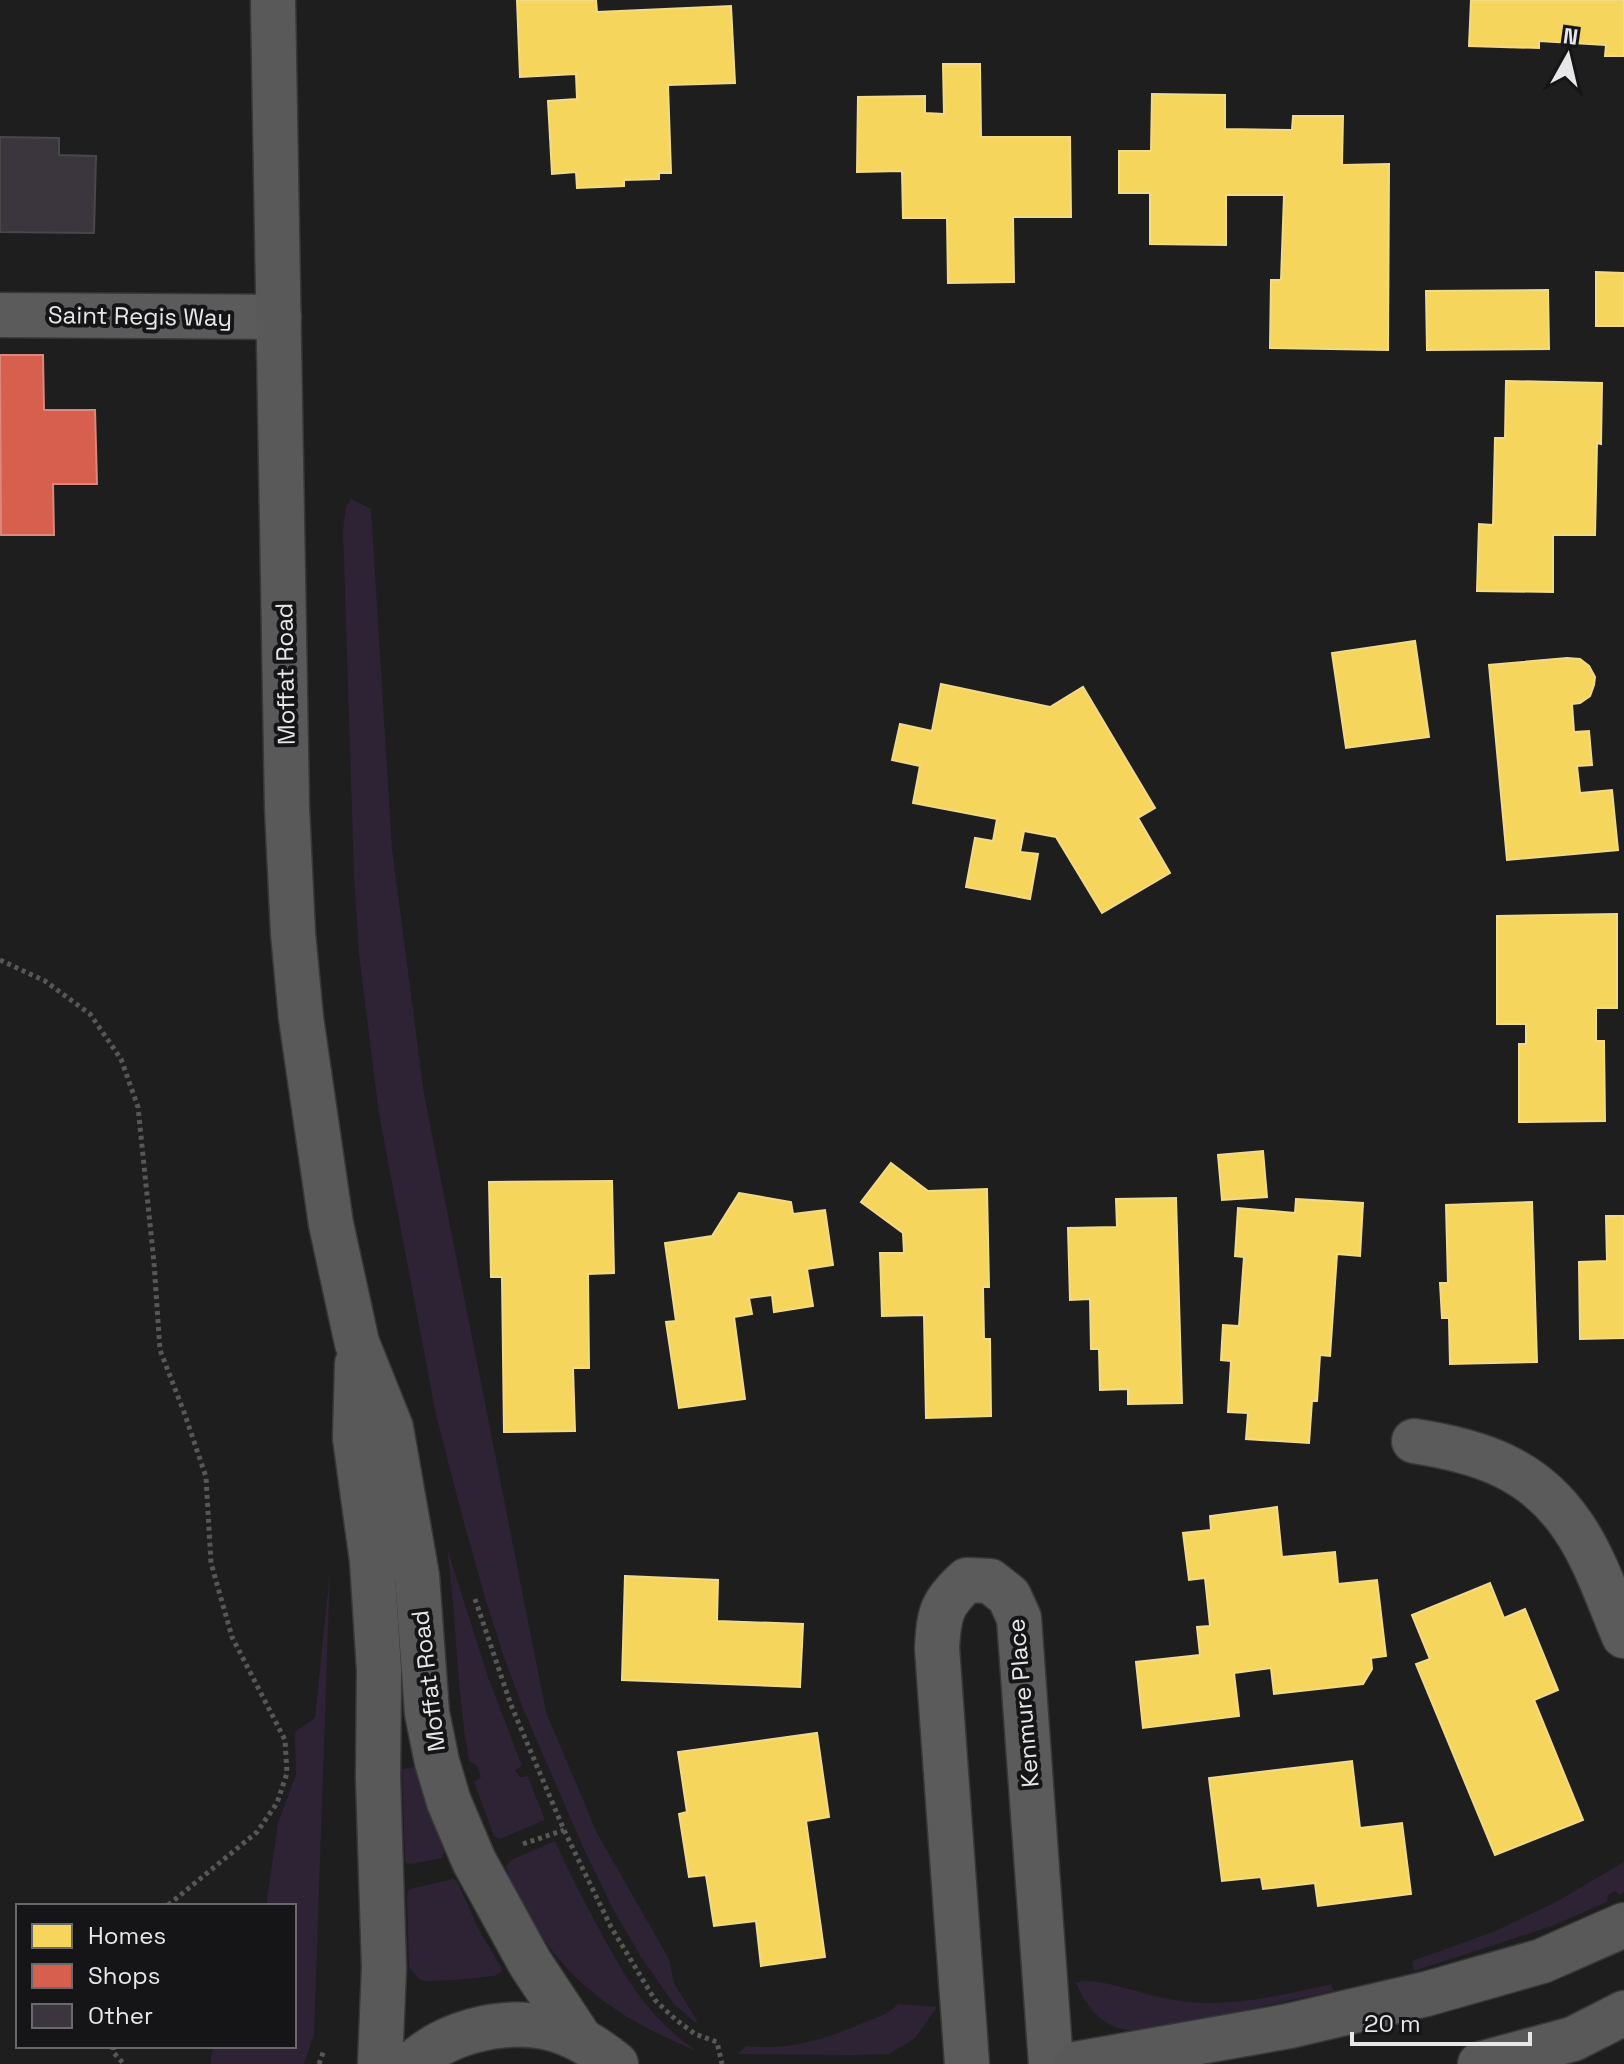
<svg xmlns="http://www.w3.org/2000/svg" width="1624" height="2064" font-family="'Space Grotesk',sans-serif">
  <rect width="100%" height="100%" fill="#1e1e1e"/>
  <g fill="#2e2235">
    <polygon points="351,499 371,509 392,849 424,1094 546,1712 597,1833 669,1959 674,1983 696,2019 697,2024 674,2004 641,1957 613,1909 583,1847 522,1706 503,1654 486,1601 464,1523 436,1415 379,1114 359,954 354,876 343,530 346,507"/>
    <path d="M447,1548L488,1677L522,1766L515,1770L520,1777H525L527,1774L545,1820L500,1839L494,1836L474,1782L481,1777L477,1766L469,1761C456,1690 457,1619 447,1548Z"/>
    <polygon points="330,1570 314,2034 304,2064 211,2064 211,2057 214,2046 294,2046 294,1906 266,1906 278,1823 296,1775 295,1732 315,1718"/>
    <polygon points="420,1766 445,1849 442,1858 412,1864 406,1863 405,1859 402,1769"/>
    <path d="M555,1841C568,1870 582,1898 597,1925C625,1977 647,2017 697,2051C619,2019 563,1982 524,1906C518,1893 509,1879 506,1866L511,1860Z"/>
    <polygon points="1624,1862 1624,1892 1620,1895 1615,1891 1608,1895 1607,1902 1552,1926 1414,1971 1412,1961 1493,1932 1556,1902"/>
    <polygon points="453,1879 457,1881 479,1930 501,1967 501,1972 494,1976 456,1980 426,1981 419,1979 409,1967 407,1894 409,1890 414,1888"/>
    <path d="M1083,1981C1113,1981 1143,1995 1173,2000C1226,2009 1279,1996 1331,1984L1334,1991C1281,2002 1229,2014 1177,2024C1159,2027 1140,2033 1122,2029C1099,2024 1085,2003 1076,1983Z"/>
    <path d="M898,2004L937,2007L915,2038L889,2054L851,2055L738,2054L746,2046C787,2051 827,2039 865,2022C877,2017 889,2014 898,2004Z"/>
  </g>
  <g fill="#f6d55c" stroke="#f2da86" stroke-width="2">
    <polygon points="517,0 596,0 597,12 731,6 735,83 668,85 671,173 659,173 659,179 624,180 624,186 577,188 576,172 552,174 548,101 577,99 576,74 520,77"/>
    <polygon points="1471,0 1624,0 1624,56 1605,56 1606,45 1539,41 1539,48 1469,46"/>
    <polygon points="943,64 980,64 981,137 1070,137 1071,217 1013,217 1014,282 948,283 947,218 903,218 902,171 857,172 858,97 925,96 925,113 944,114"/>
    <polygon points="1152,94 1225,95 1225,129 1292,130 1293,116 1343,116 1342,165 1389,164 1388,350 1270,348 1271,280 1281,280 1284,195 1226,195 1226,245 1150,244 1150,193 1119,193 1119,151 1151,151"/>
    <polygon points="1596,272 1624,273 1624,326 1596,326"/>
    <polygon points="1548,290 1549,349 1427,350 1426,291"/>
    <polygon points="1506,381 1602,383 1601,444 1597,443 1595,535 1553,535 1553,592 1477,591 1479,524 1493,525 1495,438 1505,438"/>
    <polygon points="1415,641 1429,737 1346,748 1332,653"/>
    <polygon points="1567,658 1580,659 1589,666 1595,677 1594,685 1590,696 1580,703 1572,704 1574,732 1589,731 1592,765 1577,766 1580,793 1612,790 1618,850 1507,860 1489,665"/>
    <polygon points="941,684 1050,707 1083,687 1155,808 1138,818 1170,873 1102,913 1056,837 1024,831 1020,852 1038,854 1030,899 966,887 975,838 993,841 997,819 913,803 920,766 892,760 900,724 932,731"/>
    <polygon points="1617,914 1617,1008 1596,1008 1596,1041 1604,1041 1605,1121 1519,1122 1519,1044 1526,1044 1526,1024 1497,1024 1497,916"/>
    <polygon points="1263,1151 1267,1197 1222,1200 1218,1155"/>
    <polygon points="891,1163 928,1191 987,1189 989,1287 983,1287 984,1339 990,1339 991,1416 926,1418 924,1315 882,1316 880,1253 904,1253 903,1233 861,1202"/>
    <polygon points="612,1181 614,1273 588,1274 589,1368 573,1368 575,1431 504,1432 502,1277 491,1277 489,1182"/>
    <polygon points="739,1193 791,1202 793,1214 825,1210 833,1265 807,1269 813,1306 774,1312 772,1295 749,1298 752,1314 734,1317 745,1399 679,1408 666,1322 676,1321 665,1243 712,1236"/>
    <polygon points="1176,1198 1182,1403 1128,1404 1128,1389 1100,1390 1099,1349 1091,1349 1090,1299 1070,1300 1068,1228 1117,1227 1116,1199"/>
    <polygon points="1296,1199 1363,1203 1360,1256 1337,1254 1330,1356 1320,1355 1317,1401 1312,1401 1309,1443 1246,1439 1248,1413 1228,1412 1231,1361 1221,1360 1223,1325 1239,1326 1244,1257 1235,1256 1238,1208 1295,1213"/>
    <polygon points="1532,1202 1537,1362 1450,1364 1449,1318 1442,1318 1440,1283 1448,1283 1446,1205"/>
    <polygon points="1606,1216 1624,1216 1624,1338 1580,1339 1579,1262 1607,1261"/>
    <polygon points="1277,1507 1282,1557 1335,1552 1338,1584 1377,1580 1386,1656 1371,1658 1372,1669 1363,1684 1274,1694 1271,1668 1234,1673 1239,1716 1143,1728 1136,1662 1200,1655 1197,1627 1210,1626 1205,1578 1189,1580 1183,1533 1211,1530 1210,1516"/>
    <polygon points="625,1576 718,1580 717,1621 803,1624 800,1687 622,1680"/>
    <polygon points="1490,1583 1504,1618 1525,1609 1558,1690 1534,1700 1583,1820 1495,1855 1416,1664 1430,1659 1412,1615"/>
    <polygon points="817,1733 829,1817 806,1821 825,1957 761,1966 756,1921 714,1926 706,1875 689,1877 679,1814 687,1812 678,1752"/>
    <polygon points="1352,1761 1360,1828 1402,1823 1411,1894 1318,1906 1315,1883 1263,1889 1261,1877 1222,1881 1209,1778"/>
  </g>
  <polygon fill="#d6604d" stroke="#db887c" stroke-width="2" points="0,355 43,355 44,410 95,410 97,484 53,484 54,535 1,535"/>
  <polygon fill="#3b363d" stroke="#494849" stroke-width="2" points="0,137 59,138 59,155 96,156 94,233 0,232"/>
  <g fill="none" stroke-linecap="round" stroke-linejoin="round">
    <g stroke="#383839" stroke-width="47">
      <g id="street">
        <polyline points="0,315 279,317"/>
        <path d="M1414,1441C1479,1451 1533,1468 1572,1525C1594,1556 1609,1601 1624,1636"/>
        <path d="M967,2064L937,1648C939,1614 941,1603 967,1580L990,1581L1009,1596L1019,1618L1051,2064"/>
      </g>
    </g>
    <g stroke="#383839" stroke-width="47">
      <g id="secondary">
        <polyline points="273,0 287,808 293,933 301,1018 331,1224 357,1343 391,1428 417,1576 427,1713 437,1762 449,1802 474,1861 530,1963 581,2040"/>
        <polyline points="357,1364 355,1438 372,1561 379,1670 378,1778 384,1968 380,2064"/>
        <path d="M412,2064C446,2032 499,2019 545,2027C571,2032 595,2047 616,2064"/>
        <polyline points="1076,2064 1289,2026 1426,1994 1542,1961 1624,1925"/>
        <polyline points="1480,2064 1573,2039 1624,2013"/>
      </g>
    </g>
    <g stroke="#575757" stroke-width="5" stroke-dasharray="4 4" stroke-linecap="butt">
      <polyline points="0,960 45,981 90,1014 121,1059 138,1107 154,1263 160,1350 184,1412 206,1477 211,1563 232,1637 285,1740 287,1773 277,1803 257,1832 167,1906"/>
      <polyline points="475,1599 511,1705 564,1830 611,1927 655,2000 675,2019 695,2034 717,2042 722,2064"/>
      <polyline points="523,1844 564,1830"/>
      <polyline points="113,2046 113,2052 124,2064"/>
      <polyline points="319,2064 324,2050"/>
    </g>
    <use href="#street" stroke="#5c5b5c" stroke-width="44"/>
    <use href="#secondary" stroke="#5a595a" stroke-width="44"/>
  </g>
  <g text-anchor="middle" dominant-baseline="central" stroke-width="8" stroke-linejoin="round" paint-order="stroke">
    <g font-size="24" fill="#e7e6e8" stroke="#151416">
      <text transform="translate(140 316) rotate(1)">Saint Regis Way</text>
      <text transform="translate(285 674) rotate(-91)">Moffat Road</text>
      <text transform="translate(428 1681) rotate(-97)">Moffat Road</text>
      <text transform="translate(1023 1703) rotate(-95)">Kenmure Place</text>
    </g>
  </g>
  <rect x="16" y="1904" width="280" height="144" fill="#151416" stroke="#69686a" stroke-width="2"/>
  <rect x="32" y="1924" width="40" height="24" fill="#f6d55c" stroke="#69686a" stroke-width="2"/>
  <text x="88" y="1944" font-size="24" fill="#e7e6e8">Homes</text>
  <rect x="32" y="1964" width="40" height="24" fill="#d6604d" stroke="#69686a" stroke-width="2"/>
  <text x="88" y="1984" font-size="24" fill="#e7e6e8">Shops</text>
  <rect x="32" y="2004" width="40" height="24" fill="#3b363d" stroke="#69686a" stroke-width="2"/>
  <text x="88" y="2024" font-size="24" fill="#e7e6e8">Other</text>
  <g transform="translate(1568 56) rotate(8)" stroke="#151416" stroke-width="6" paint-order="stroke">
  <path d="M0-6L14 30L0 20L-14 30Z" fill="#e7e6e8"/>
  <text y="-12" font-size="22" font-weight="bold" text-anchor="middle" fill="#e7e6e8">N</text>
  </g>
  <path d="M1352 2032v12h178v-12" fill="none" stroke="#e7e6e8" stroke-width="4"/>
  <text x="1364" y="2032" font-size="24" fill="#e7e6e8" stroke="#151416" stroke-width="6" paint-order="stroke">20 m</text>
</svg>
